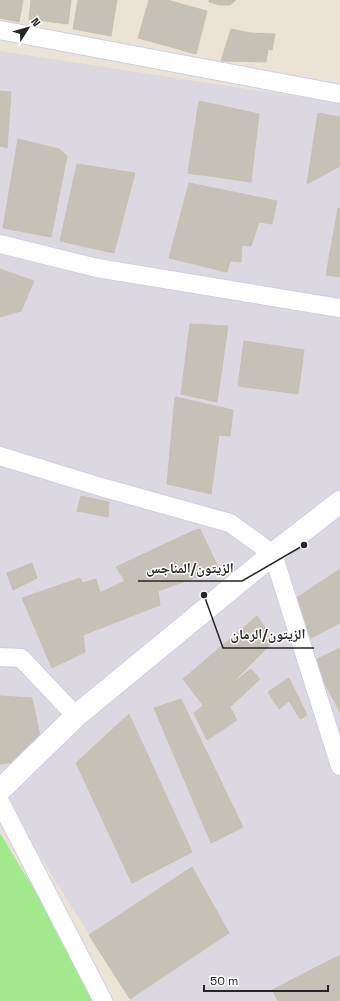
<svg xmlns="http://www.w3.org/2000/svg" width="340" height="1001" font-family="'Space Grotesk','Noto Naskh Arabic',sans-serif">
  <rect width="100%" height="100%" fill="#ebe4d6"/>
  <polygon fill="#dcd8e2" points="0,51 340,103 340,1001 131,1001 12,812 0,820"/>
  <polygon fill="#a2e88c" points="0,833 101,1001 0,1001"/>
  <g fill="#c6c1b6" stroke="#c6c0b0">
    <polygon points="0,0 23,0 19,22 0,18"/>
    <polygon points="31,0 71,0 68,24 29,19"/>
    <polygon points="78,0 117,0 111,36 73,29"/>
    <polygon points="149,0 167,0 207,11 196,54 138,38"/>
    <polygon points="209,0 236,0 230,5 220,5 209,2"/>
    <polygon points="231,29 251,33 275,34 272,50 268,49 266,62 221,61"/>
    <polygon points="0,91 11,92 7,148 0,146"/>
    <polygon points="199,101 259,114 251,182 188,173"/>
    <polygon points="318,113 340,117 340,166 307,184"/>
    <polygon points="18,139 59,149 67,156 51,237 3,228"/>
    <polygon points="77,164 135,173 114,253 60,241"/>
    <polygon points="189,183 277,201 272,224 259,222 251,246 242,245 241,262 230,261 227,272 169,258"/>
    <polygon points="338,208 340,209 340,277 326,275"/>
    <polygon points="0,269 34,281 21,311 0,317"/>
    <polygon points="190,324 228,326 217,402 181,394"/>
    <polygon points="244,341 304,350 298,394 238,386"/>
    <polygon points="175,397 233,410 230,436 219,435 211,494 167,484"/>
    <polygon points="81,496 109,502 108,517 77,511"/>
    <polygon points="200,529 219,569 158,591 160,605 83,635 85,652 52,668 22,598 80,578 83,583 96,579 100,593 125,581 116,567 193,531"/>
    <polygon points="32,563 37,578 13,590 7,573"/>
    <polygon points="340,569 340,623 309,639 292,601"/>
    <polygon points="257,616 274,641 206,709 183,679"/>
    <polygon points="340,648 340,712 313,661"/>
    <polygon points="251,669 260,679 230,707 237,720 207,740 194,713"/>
    <polygon points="289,678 307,715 300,719 289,701 279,709 268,692"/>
    <polygon points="0,696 32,698 40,736 15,762 0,764"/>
    <polygon points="181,699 243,827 211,843 154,708"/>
    <polygon points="129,714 192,852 132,883 76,763"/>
    <polygon points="192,867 229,933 130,999 89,935"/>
    <polygon points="340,955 340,1001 278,1001 272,990"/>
  </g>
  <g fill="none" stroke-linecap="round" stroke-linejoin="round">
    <g stroke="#cbcde2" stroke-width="20">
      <g id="minor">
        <polyline points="0,30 340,94"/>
        <polyline points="0,244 97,268 340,308"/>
        <polyline points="0,456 101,487 230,523 273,554 340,766"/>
        <polyline points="0,657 21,658 76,716"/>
        <polyline points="0,802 103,1001"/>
      </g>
    </g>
    <g stroke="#cbcde2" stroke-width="24">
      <polyline id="tertiary" points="0,790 76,716 273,554 340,502"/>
    </g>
    <use href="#minor" stroke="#fff" stroke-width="18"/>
    <use href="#tertiary" stroke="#fff" stroke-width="22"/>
  </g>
  <path fill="none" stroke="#262626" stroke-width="1.5" d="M304 545L242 581H138M204 595L223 648H314"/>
  <g fill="#262626" stroke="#fff" stroke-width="1.5">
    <circle cx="304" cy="545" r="4"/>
    <circle cx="204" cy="595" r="4"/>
  </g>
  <g font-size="14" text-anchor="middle" font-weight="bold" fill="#262626" stroke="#fff" stroke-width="3" stroke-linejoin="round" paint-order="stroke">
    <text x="190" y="573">الزيتون/المناجس</text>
    <text x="268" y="639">الزيتون/الرمان</text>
  </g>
  <g transform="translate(28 28) rotate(53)" stroke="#ffffff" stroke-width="3" paint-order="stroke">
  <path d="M0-3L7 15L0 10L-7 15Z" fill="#262626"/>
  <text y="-6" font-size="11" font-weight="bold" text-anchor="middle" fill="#262626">N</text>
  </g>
  <path d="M204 985v6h124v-6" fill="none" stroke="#262626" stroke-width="2"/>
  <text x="210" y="985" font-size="12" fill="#262626" stroke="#ffffff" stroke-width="3" paint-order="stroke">50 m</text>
</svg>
